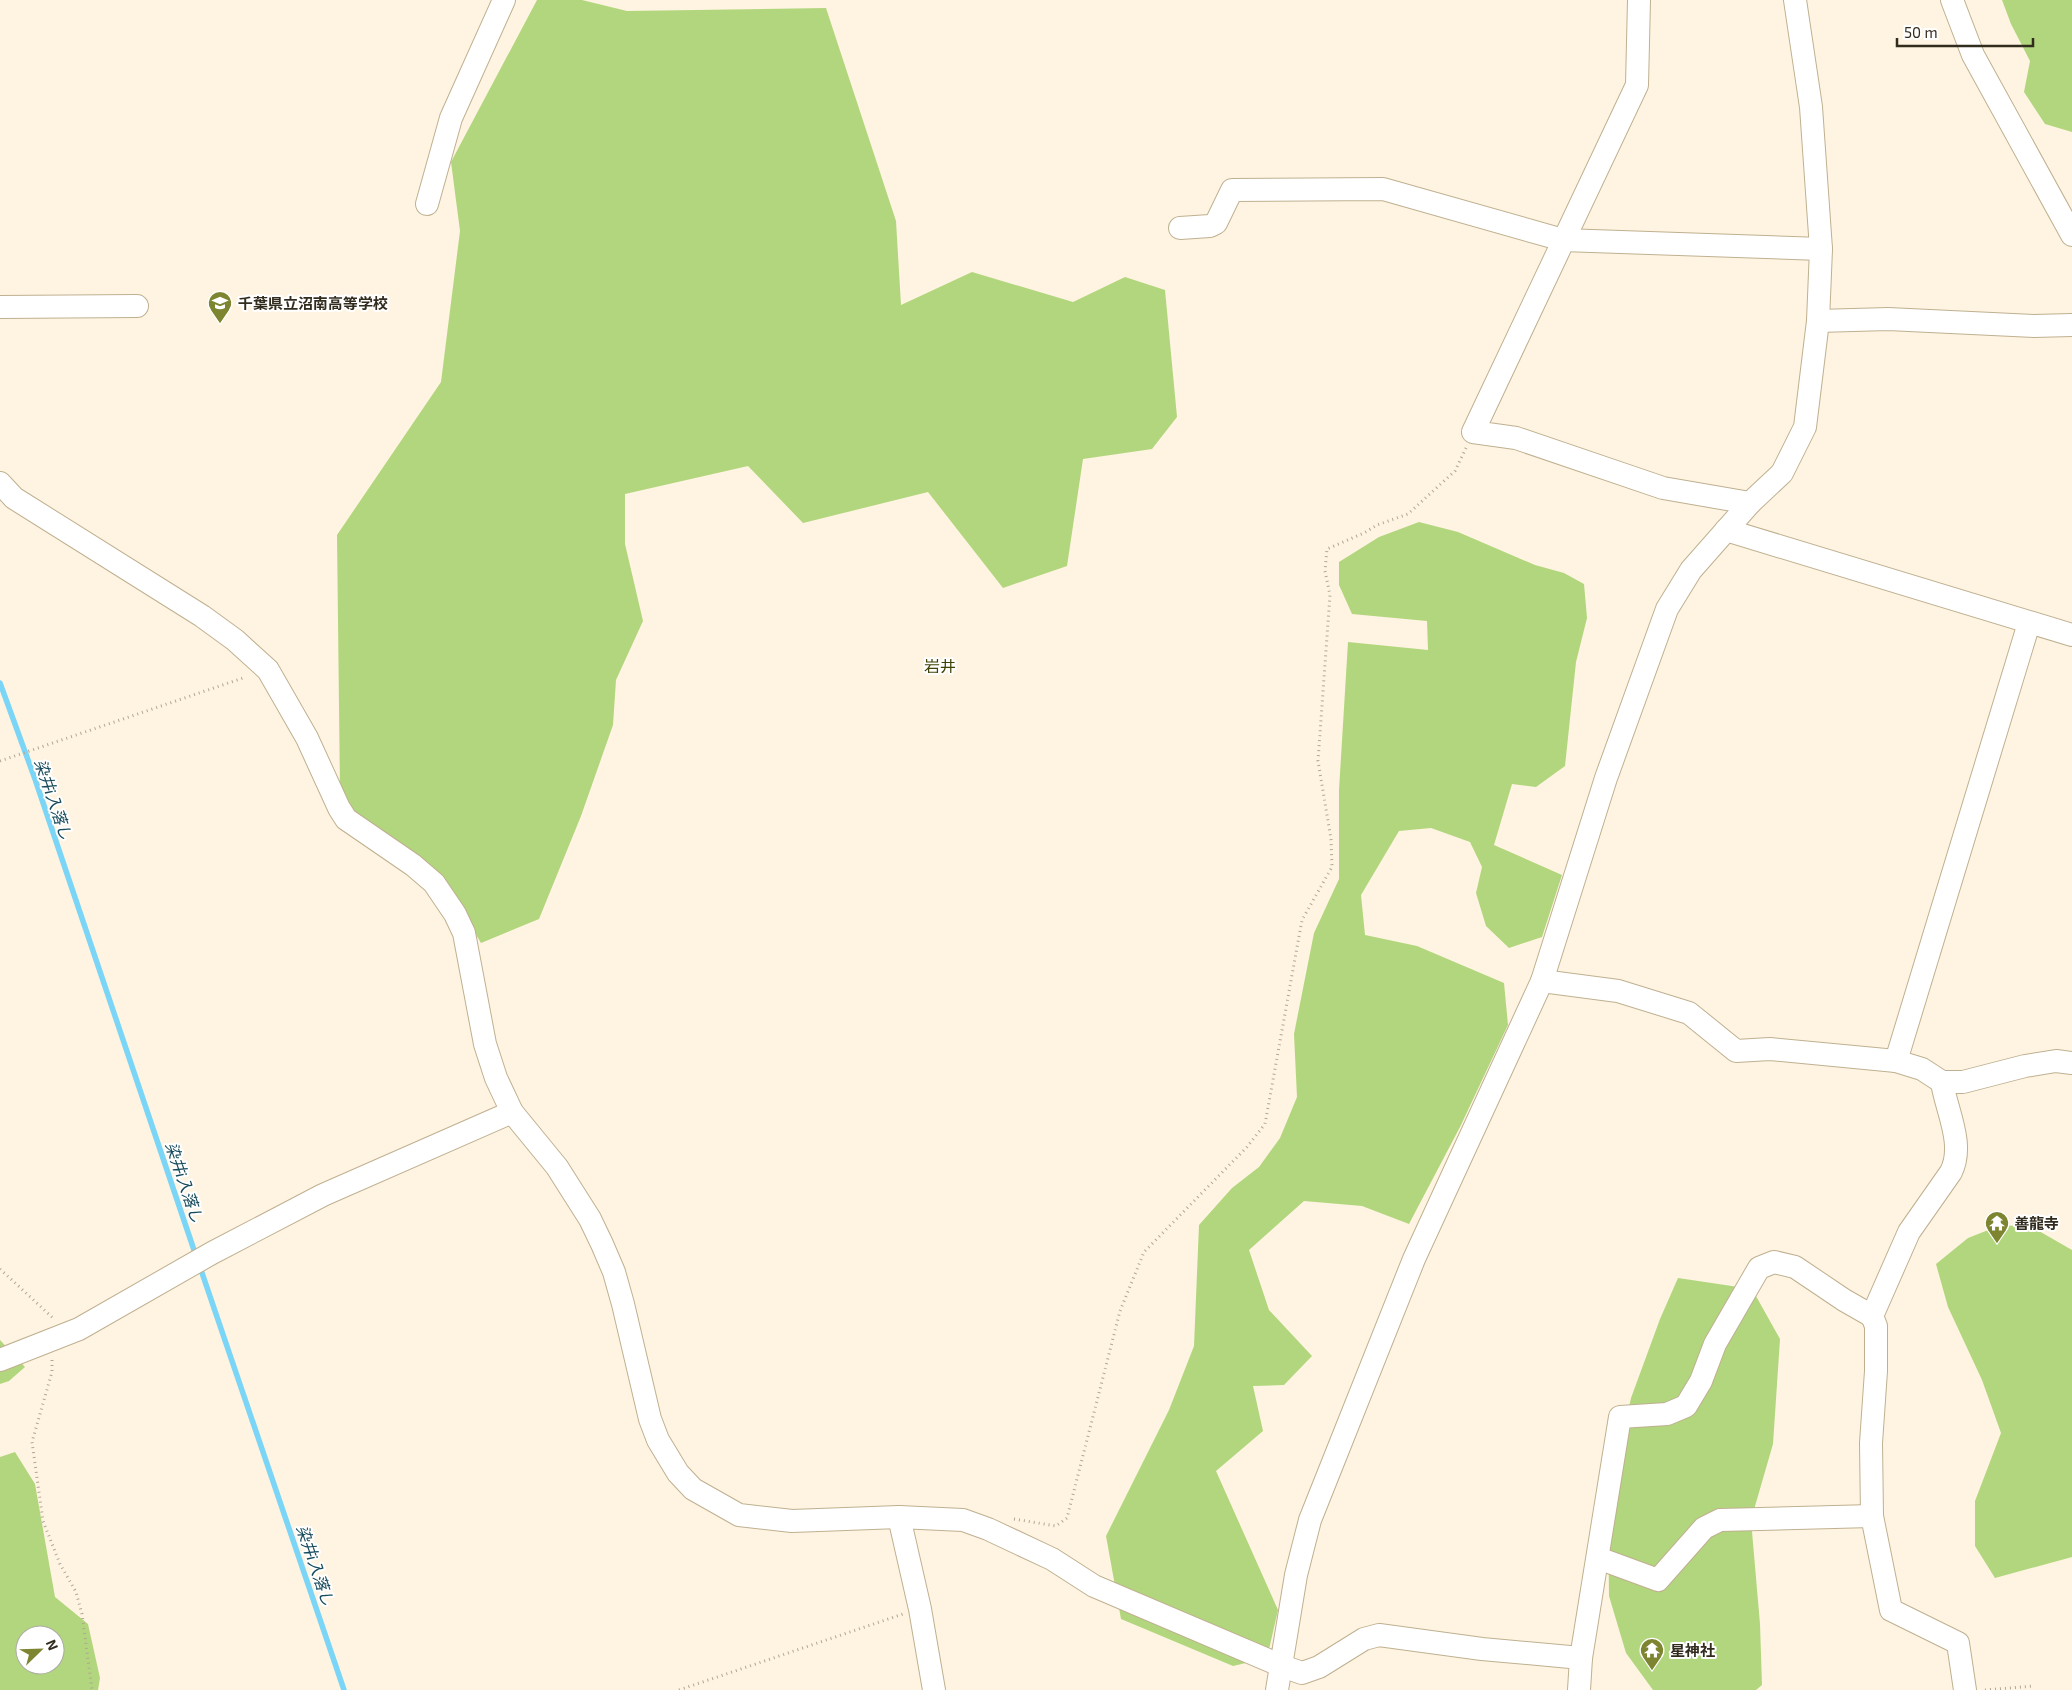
<svg xmlns="http://www.w3.org/2000/svg" width="2072" height="1690" font-family="'Exo 2','Noto Sans JP',sans-serif">
  <rect width="100%" height="100%" fill="#fef4e1"/>
  <g fill="#b2d67d" fill-rule="evenodd">
    <polygon points="537,0 582,0 627,11 826,8 896,221 901,305 972,272 1073,302 1125,277 1165,290 1177,417 1152,449 1083,459 1067,566 1003,588 928,492 803,523 748,466 625,494 625,544 643,621 616,680 613,725 581,816 539,919 481,943 440,874 351,812 340,791 337,535 441,382 460,231 451,162"/>
    <polygon points="2002,0 2072,0 2072,132 2045,124 2024,92 2030,61 2011,24"/>
    <polygon points="1419,522 1458,532 1535,565 1564,573 1584,584 1587,618 1576,662 1565,766 1536,787 1512,784 1494,845 1562,875 1542,937 1509,948 1486,926 1476,893 1482,867 1470,842 1431,828 1399,831 1361,895 1365,935 1417,946 1504,983 1508,1025 1460,1127 1409,1224 1362,1206 1304,1201 1249,1250 1269,1310 1312,1356 1284,1385 1253,1386 1263,1431 1216,1471 1278,1610 1267,1658 1233,1666 1121,1619 1106,1536 1169,1410 1194,1346 1199,1225 1232,1188 1259,1167 1280,1138 1297,1097 1294,1034 1314,933 1339,879 1339,790 1348,642 1428,650 1427,621 1352,614 1339,585 1339,562 1379,537"/>
    <polygon points="2001,1225 2032,1227 2072,1250 2072,1557 1995,1578 1975,1546 1975,1501 2001,1433 1982,1380 1948,1307 1936,1264 1968,1238"/>
    <polygon points="1678,1278 1752,1289 1780,1339 1773,1444 1751,1520 1760,1624 1762,1685 1756,1690 1653,1690 1626,1653 1609,1596 1608,1502 1631,1398 1660,1319"/>
    <polygon points="0,1340 25,1367 9,1381 0,1384"/>
    <path d="M15,1452L35,1484L55,1597L88,1624L100,1678L98,1690H0V1457ZM25,1635H55V1665H25Z"/>
  </g>
  <g fill="none" stroke-linecap="round" stroke-linejoin="round">
    <g stroke="#7bd5f6" stroke-width="5.5">
      <polyline points="0,683 35,779 196,1256"/>
      <polyline points="199,1264 344,1690"/>
    </g>
    <g stroke="#bfb090" stroke-width="24">
      <g id="minor">
        <polyline points="1639,0 1637,85 1473,432 1516,438 1663,488 1750,503"/>
        <polyline points="1952,0 1973,55 2072,235"/>
        <polyline points="427,204 451,118 504,0"/>
        <polyline points="1180,228 1210,226 1216,223 1232,190 1383,189 1563,240 1821,249"/>
        <polyline points="0,307 137,306"/>
        <polyline points="1818,321 1888,319 2034,326 2072,325"/>
        <polyline points="0,483 14,498 202,616 235,640 268,670 307,738 339,808 346,819 413,865 434,883 455,914 464,933 485,1044 496,1078 512,1112 557,1167 590,1219 602,1244 614,1272 623,1304 650,1419 658,1440 678,1473 693,1489 739,1515 792,1521 899,1517 963,1520 988,1529 1052,1559 1094,1586 1282,1666 1302,1673 1319,1667 1364,1639 1379,1635 1482,1649 1581,1658"/>
        <polyline points="1726,530 2072,635"/>
        <polyline points="1542,981 1618,991 1689,1013 1736,1051 1770,1049 1896,1061 1922,1069 1942,1082 1963,1082 2025,1066 2056,1061 2072,1063"/>
        <polyline points="1896,1061 2029,623"/>
        <path d="M1942,1082C1946,1110 1965,1144 1951,1172L1909,1232L1872,1316L1876,1326V1371L1871,1443L1872,1516L1891,1610L1958,1643L1965,1690"/>
        <polyline points="0,1360 79,1329 212,1253 323,1195 512,1112"/>
        <polyline points="899,1517 920,1609 934,1690"/>
        <polyline points="1598,1558 1658,1580 1704,1528 1720,1520 1872,1516"/>
        <polyline points="1277,1690 1296,1575 1310,1520 1414,1259 1542,981 1606,778 1667,609 1691,570 1750,503 1782,473 1805,427 1818,321 1821,249 1811,107 1795,0"/>
        <polyline points="1579,1690 1581,1658 1620,1417 1667,1414 1686,1406 1701,1381 1715,1344 1759,1268 1774,1262 1795,1267 1844,1300 1872,1316"/>
      </g>
    </g>
    <g stroke="#b0a796" stroke-width="3" stroke-dasharray="1 4" stroke-linecap="butt">
      <polyline points="0,761 246,677"/>
      <polyline points="0,1269 53,1318"/>
      <polyline points="52,1360 52,1372 32,1442 43,1521 60,1564 76,1592 82,1614 92,1690"/>
      <polyline points="1014,1519 1056,1526 1067,1518 1120,1311 1144,1252 1247,1147 1265,1124 1302,920 1332,867 1331,839 1318,761 1330,595 1325,571 1327,549 1364,533 1377,525 1408,514 1455,471 1466,448"/>
      <polyline points="679,1690 903,1614"/>
      <polyline points="1985,1690 2034,1686"/>
    </g>
    <use href="#minor" stroke="#fff" stroke-width="22"/>
  </g>
  <defs>
    <g id="school-pin" transform="scale(1.25)"><path d="M0 17L-7.5 6A9.5 9.5 0 1 1 7.5 6Z" fill="#7e8531" stroke="#fff"/><path d="M0-5L7-2L0 1L-7-2ZM-4 1L0 2.5L4 1V4Q0 6-4 4Z" fill="#fff"/></g>
    <g id="temple-pin" transform="scale(1.25)"><path d="M0 17L-7.5 6A9.5 9.5 0 1 1 7.5 6Z" fill="#7e8531" stroke="#fff"/><path d="M0-6L5-2H3V0L6.5 2.5H4V6H1.5V3h-3V6H-4V2.5H-6.5L-3 0V-2H-5Z" fill="#fff"/></g>
  </defs>
  <g fill-rule="evenodd">
    <use href="#school-pin" x="220" y="303"/>
    <use href="#temple-pin" x="1997" y="1223"/>
    <use href="#temple-pin" x="1652" y="1650"/>
  </g>
  <g text-anchor="middle" dominant-baseline="central" stroke-width="4" stroke-linejoin="round" paint-order="stroke">
    <g font-size="15" font-weight="bold" fill="#322c1f" stroke="#fff" text-anchor="start">
      <text x="238" y="303">千葉県立沼南高等学校</text>
      <text x="2014" y="1223">善龍寺</text>
      <text x="1670" y="1650">星神社</text>
    </g>
    <g font-size="16" fill="#3f4303" stroke="#fff">
      <text x="940" y="665">岩井</text>
    </g>
    <g font-size="16" font-style="italic" fill="#174b5c" stroke="#fff">
      <text transform="translate(54 799) rotate(71)">染井i入落し</text>
      <text transform="translate(185 1182) rotate(71)">染井i入落し</text>
      <text transform="translate(316 1565) rotate(71)">染井i入落し</text>
    </g>
  </g>
  <g transform="translate(40 1650) rotate(67)"><circle r="24" fill="#ffffff" stroke="#adaba5"/>
  <path d="M0-4L9 19L0 12L-9 19Z" fill="#7e8531"/>
  <text y="-8" font-size="14" font-weight="bold" text-anchor="middle" fill="#322c1f">N</text>
  </g>
  <path d="M1897 38v8h136v-8" fill="none" stroke="#322c1f" stroke-width="2.5"/>
  <text x="1904" y="38" font-size="15" fill="#322c1f" stroke="#ffffff" stroke-width="4" paint-order="stroke">50 m</text>
</svg>
